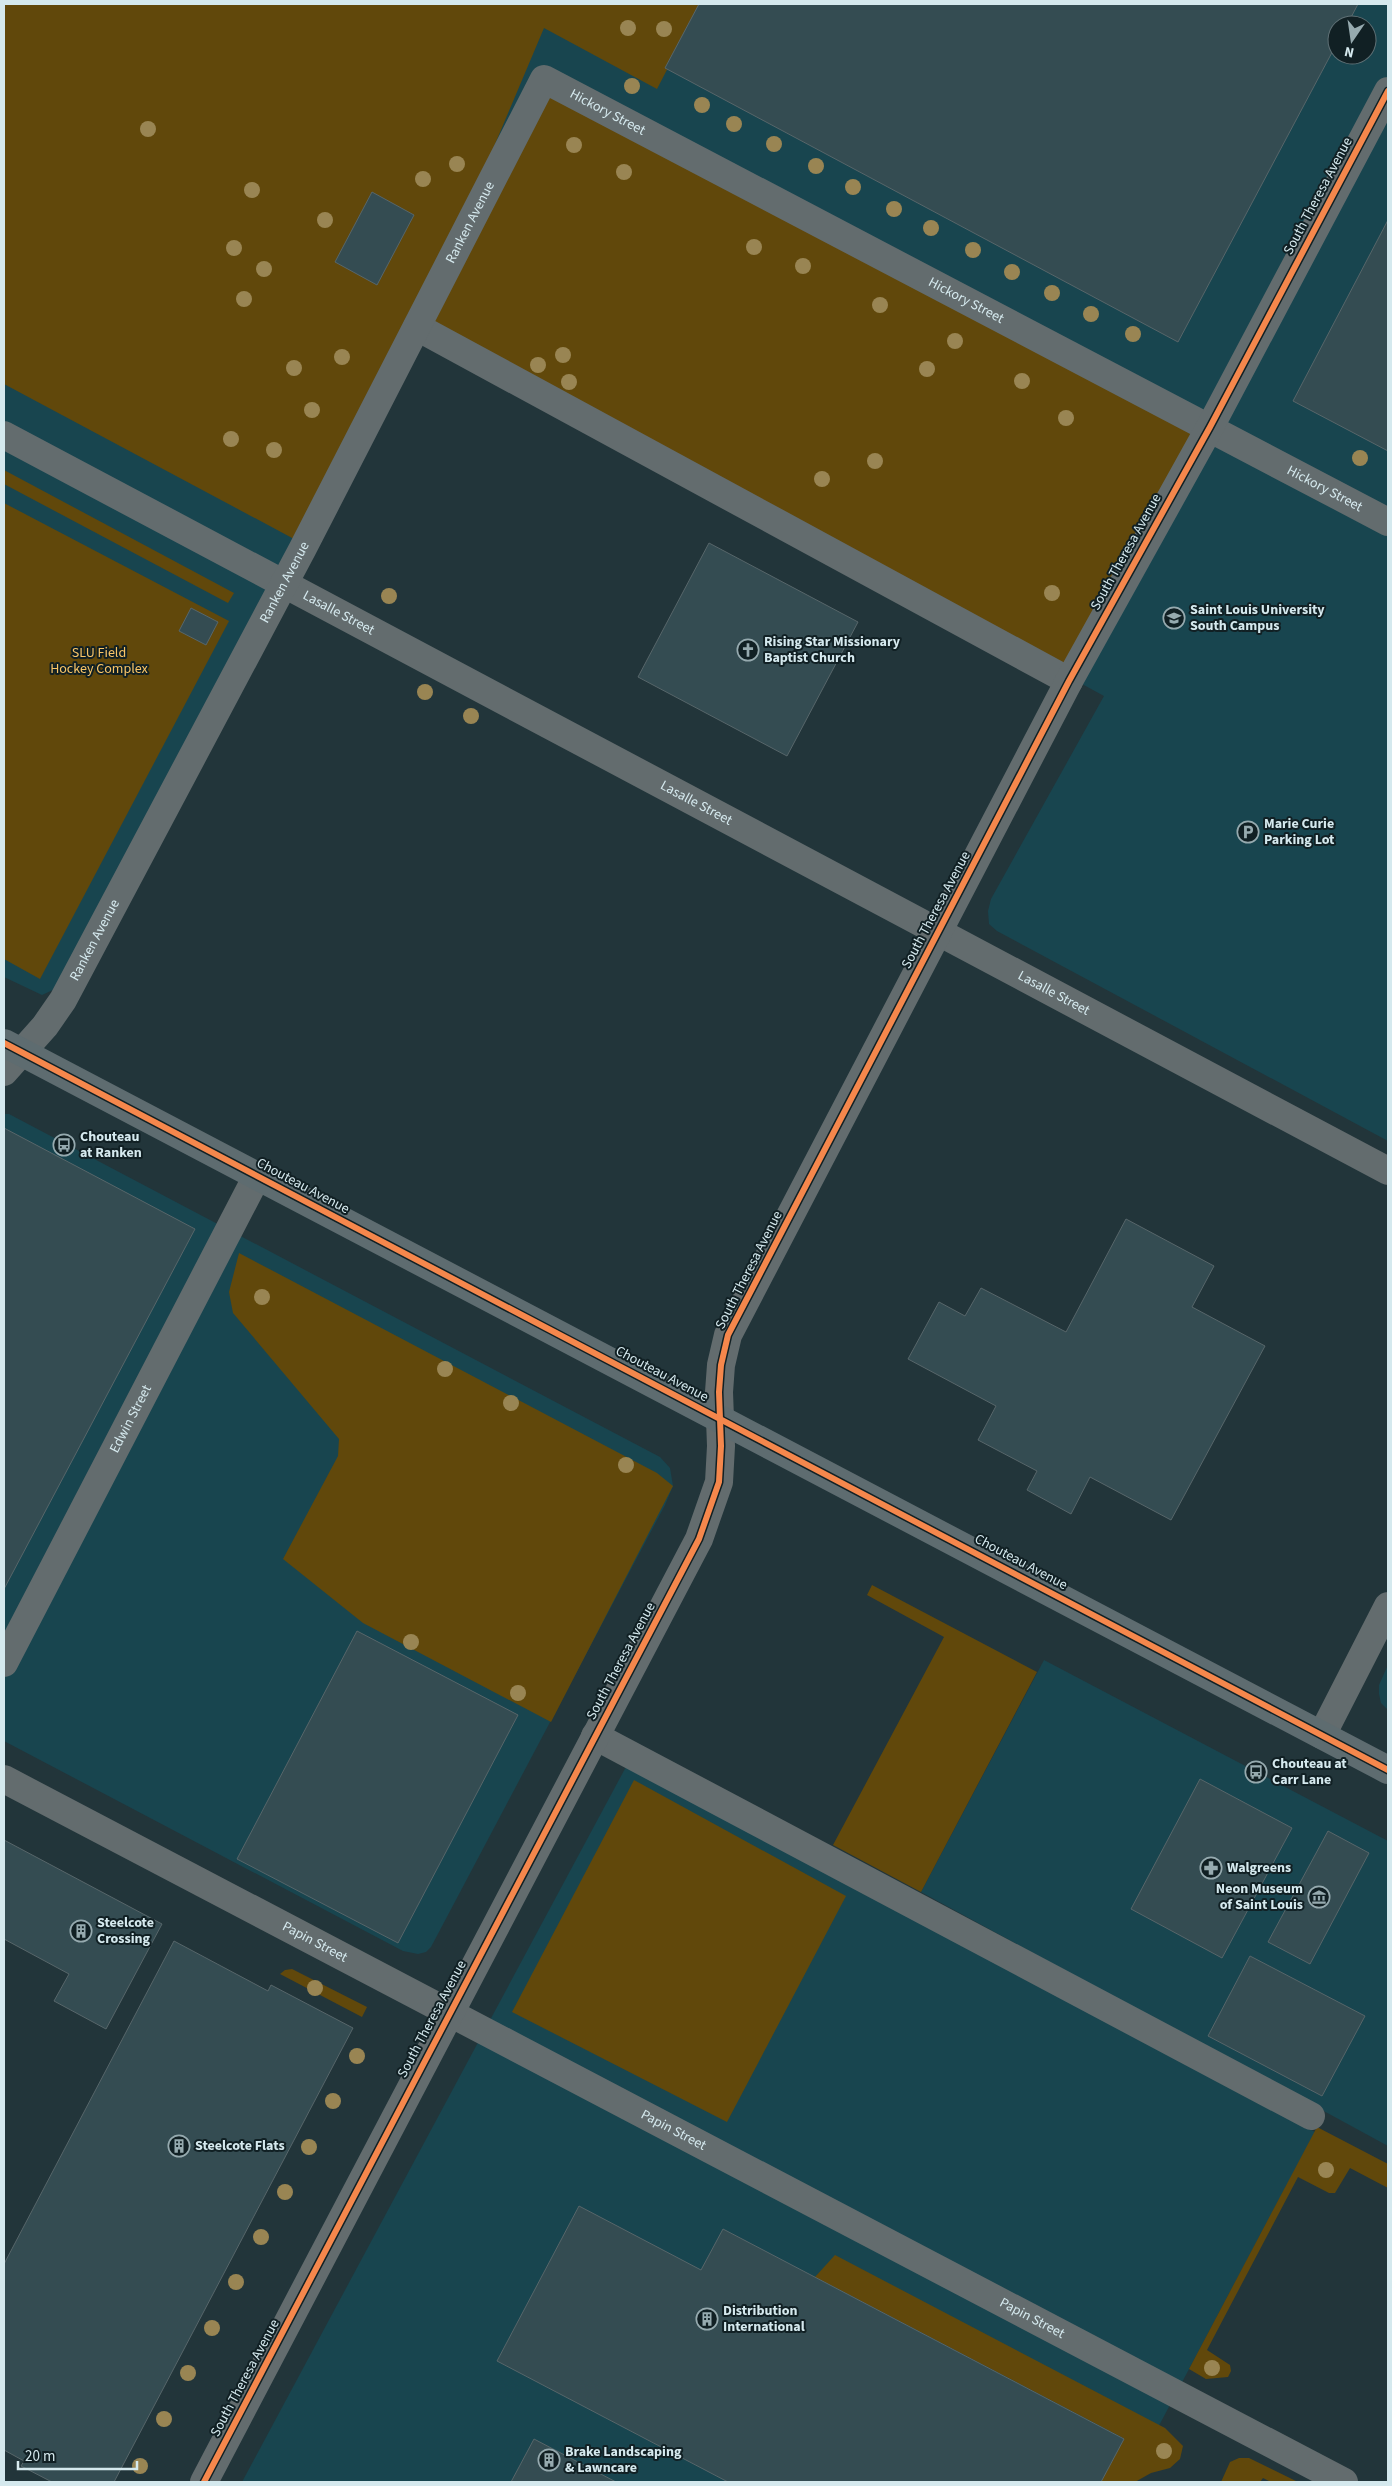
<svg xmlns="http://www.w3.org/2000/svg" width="1392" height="2486" font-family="'Source Sans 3',sans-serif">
  <rect width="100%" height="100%" fill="#22353a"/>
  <g fill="#18454f" fill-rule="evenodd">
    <path d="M4,4H1388V1141L997,931L989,924L988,911L991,899L1104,696L407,316L294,539L57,988L42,995L4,977ZM1337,25H1367V55H1337Z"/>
    <polygon points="4,1114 9,1114 660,1457 670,1468 673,1486 665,1505 431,1947 426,1952 418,1954 403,1951 4,1741"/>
    <polygon points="1044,1660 1388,1841 1388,2146 921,1892"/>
    <polygon points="1388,1665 1388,1710 1381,1703 1379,1694 1379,1685"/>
    <polygon points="627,1765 1315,2132 1129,2482 242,2482"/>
  </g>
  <g fill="#61480b">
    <polygon points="4,4 701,4 657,89 544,28 490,156 294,539 4,384"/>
    <polygon points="544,79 1210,427 1069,681 417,327"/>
    <polygon points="4,470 234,593 228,603 4,484"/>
    <polygon points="4,503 229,621 40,979 4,959"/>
    <polygon points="239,1253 657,1473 673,1486 551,1722 363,1623 283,1559 338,1456 339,1439 233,1313 229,1292"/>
    <polygon points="872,1585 1037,1672 921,1892 833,1845 944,1637 867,1595"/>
    <polygon points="634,1780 846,1896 727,2122 512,2012"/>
    <polygon points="292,1969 367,2007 362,2017 280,1974 285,1970"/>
    <polygon points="1317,2127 1388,2164 1388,2188 1350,2168 1335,2193 1329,2193 1298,2177 1207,2350 1230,2365 1231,2371 1228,2377 1206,2379 1189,2369"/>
    <polygon points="835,2255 1165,2428 1183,2446 1180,2459 1170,2468 1151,2473 1135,2482 1101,2482 1123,2438 815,2277"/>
    <polygon points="1239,2458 1249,2458 1298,2482 1271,2482 1263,2478 1260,2482 1221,2482 1230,2462"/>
  </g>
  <g fill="#344c52" stroke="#57666a">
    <polygon points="699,4 1358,4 1347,25 1337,25 1337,43 1178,342 665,68"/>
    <polygon points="372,192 414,215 377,285 335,262"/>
    <polygon points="1388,220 1388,451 1293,401"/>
    <polygon points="709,543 858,622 787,756 638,677"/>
    <polygon points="191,608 218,622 206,645 179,631"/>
    <polygon points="4,1128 195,1229 4,1589"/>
    <polygon points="1126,1219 1214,1266 1192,1307 1265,1346 1171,1520 1090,1477 1071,1514 1027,1490 1037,1471 978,1440 996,1406 908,1359 939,1302 965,1316 981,1288 1066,1332"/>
    <polygon points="357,1631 518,1715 398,1943 237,1859"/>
    <polygon points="1200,1779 1292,1828 1222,1958 1131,1909"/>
    <polygon points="1328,1831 1369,1853 1310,1964 1268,1942"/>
    <polygon points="4,1840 162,1924 106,2029 54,2001 69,1974 4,1939"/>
    <polygon points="174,1941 268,1991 271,1985 353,2028 114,2482 52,2482 21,2466 24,2461 4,2450 4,2264"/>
    <polygon points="1250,1956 1365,2016 1322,2096 1208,2036"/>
    <polygon points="579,2206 701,2270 723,2229 1124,2439 1101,2482 728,2482 497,2361"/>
    <polygon points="534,2439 616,2482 511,2482"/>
  </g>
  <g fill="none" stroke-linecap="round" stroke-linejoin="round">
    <g stroke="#636c6e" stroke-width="28">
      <polyline points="417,327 1069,681"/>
      <path id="s1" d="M4,435L1388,1171"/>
      <path id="s2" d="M4,1072L45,1026L63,1000L303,548L544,79L1388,522"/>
      <path id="s3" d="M4,1663L257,1176"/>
      <polyline points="1322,1735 1388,1606"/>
      <polyline points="595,1736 1311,2116"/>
      <path id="s4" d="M4,1779L1344,2482"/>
      <polyline points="204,2482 699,1539 719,1482 721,1446 719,1392 721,1365 728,1335 1069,681 1210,427 1388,91"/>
    </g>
    <polyline stroke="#5e6c70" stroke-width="28" points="4,1043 1388,1770"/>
    <g stroke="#112024" stroke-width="9">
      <g id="cycleway">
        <polyline points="4,1043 1388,1770"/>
        <polyline points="204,2482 699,1539 719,1482 721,1446 719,1392 721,1365 728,1335 1069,681 1210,427 1388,91"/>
      </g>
    </g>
    <use href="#cycleway" stroke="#f5874c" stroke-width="6"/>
  </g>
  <g fill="#998553">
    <circle cx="628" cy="28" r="8"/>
    <circle cx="664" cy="29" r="8"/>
    <circle cx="632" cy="86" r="8"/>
    <circle cx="702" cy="105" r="8"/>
    <circle cx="734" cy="124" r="8"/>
    <circle cx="148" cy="129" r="8"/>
    <circle cx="774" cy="144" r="8"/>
    <circle cx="574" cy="145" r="8"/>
    <circle cx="457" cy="164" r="8"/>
    <circle cx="816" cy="166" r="8"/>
    <circle cx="624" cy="172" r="8"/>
    <circle cx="423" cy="179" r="8"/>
    <circle cx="853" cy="187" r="8"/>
    <circle cx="252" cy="190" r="8"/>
    <circle cx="894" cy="209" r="8"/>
    <circle cx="325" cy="220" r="8"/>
    <circle cx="931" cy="228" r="8"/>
    <circle cx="754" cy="247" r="8"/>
    <circle cx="234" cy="248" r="8"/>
    <circle cx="973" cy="250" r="8"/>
    <circle cx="803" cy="266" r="8"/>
    <circle cx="264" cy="269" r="8"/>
    <circle cx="1012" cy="272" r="8"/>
    <circle cx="1052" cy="293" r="8"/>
    <circle cx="244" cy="299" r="8"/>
    <circle cx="880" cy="305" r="8"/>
    <circle cx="1091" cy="314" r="8"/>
    <circle cx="1133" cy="334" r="8"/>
    <circle cx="955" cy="341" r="8"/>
    <circle cx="563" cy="355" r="8"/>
    <circle cx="342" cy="357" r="8"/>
    <circle cx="538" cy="365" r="8"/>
    <circle cx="294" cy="368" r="8"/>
    <circle cx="927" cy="369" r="8"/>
    <circle cx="1022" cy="381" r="8"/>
    <circle cx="569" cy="382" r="8"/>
    <circle cx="312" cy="410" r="8"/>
    <circle cx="1066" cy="418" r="8"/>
    <circle cx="231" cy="439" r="8"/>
    <circle cx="274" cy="450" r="8"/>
    <circle cx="1360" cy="458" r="8"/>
    <circle cx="875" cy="461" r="8"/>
    <circle cx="822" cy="479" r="8"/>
    <circle cx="1052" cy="593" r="8"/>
    <circle cx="389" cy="596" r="8"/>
    <circle cx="425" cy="692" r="8"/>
    <circle cx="471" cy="716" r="8"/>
    <circle cx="262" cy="1297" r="8"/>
    <circle cx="445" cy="1369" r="8"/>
    <circle cx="511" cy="1403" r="8"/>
    <circle cx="626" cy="1465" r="8"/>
    <circle cx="411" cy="1642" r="8"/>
    <circle cx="518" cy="1693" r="8"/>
    <circle cx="315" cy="1988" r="8"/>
    <circle cx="357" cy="2056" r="8"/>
    <circle cx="333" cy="2101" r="8"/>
    <circle cx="309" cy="2147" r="8"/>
    <circle cx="1326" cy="2170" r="8"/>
    <circle cx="285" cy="2192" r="8"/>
    <circle cx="261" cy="2237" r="8"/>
    <circle cx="236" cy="2282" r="8"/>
    <circle cx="212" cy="2328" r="8"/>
    <circle cx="1212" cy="2368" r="8"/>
    <circle cx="188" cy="2373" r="8"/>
    <circle cx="164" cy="2419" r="8"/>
    <circle cx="1164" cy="2451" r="8"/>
    <circle cx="140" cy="2466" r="8"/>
  </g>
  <defs>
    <g id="university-ring" transform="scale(1.125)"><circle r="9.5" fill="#112024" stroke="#96aaaf" stroke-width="1.5"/><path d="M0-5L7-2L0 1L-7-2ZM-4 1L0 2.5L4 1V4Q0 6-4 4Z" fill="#96aaaf"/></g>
    <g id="church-ring" transform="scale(1.125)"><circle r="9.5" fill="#112024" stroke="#96aaaf" stroke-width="1.5"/><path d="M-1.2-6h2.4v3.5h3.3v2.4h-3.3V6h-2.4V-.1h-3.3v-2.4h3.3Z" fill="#96aaaf"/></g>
    <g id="parking-ring" transform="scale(1.125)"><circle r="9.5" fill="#112024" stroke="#96aaaf" stroke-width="1.5"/><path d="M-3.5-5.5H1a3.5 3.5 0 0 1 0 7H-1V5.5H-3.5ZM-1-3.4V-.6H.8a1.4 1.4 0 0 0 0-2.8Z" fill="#96aaaf"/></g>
    <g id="bus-ring" transform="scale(1.125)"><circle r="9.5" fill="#112024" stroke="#96aaaf" stroke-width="1.5"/><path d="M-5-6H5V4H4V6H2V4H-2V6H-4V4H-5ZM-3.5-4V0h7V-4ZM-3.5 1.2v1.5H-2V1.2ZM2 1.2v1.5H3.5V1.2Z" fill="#96aaaf"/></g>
    <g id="pharmacy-ring" transform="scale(1.125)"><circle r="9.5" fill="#112024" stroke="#96aaaf" stroke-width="1.5"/><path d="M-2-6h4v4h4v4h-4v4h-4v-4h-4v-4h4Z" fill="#96aaaf"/></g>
    <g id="museum-ring" transform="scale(1.125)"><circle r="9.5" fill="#112024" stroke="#96aaaf" stroke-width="1.5"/><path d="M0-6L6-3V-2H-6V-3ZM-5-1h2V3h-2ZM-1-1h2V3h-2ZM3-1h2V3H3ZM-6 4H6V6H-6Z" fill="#96aaaf"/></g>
    <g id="building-ring" transform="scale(1.125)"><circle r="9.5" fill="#112024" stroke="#96aaaf" stroke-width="1.5"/><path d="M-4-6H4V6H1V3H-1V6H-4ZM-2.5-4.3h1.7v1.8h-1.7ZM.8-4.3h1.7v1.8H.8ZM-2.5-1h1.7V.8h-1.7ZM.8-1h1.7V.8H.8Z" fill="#96aaaf"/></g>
  </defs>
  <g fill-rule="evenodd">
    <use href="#university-ring" x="1174" y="618"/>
    <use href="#church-ring" x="748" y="650"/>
    <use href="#parking-ring" x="1248" y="832"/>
    <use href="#bus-ring" x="64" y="1145"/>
    <use href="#bus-ring" x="1256" y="1772"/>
    <use href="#pharmacy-ring" x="1211" y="1868"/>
    <use href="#museum-ring" x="1319" y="1897"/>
    <use href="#building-ring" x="81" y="1931"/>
    <use href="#building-ring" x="179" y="2146"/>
    <use href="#building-ring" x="707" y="2319"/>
    <use href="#building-ring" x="549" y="2460"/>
  </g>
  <g text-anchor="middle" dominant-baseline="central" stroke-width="4" stroke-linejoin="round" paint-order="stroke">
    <g font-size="14" fill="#d5e9ee" stroke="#112024">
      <text stroke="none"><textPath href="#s2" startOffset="1204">Hickory Street</textPath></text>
      <text transform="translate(1318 196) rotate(-62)">South Theresa Avenue</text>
      <text stroke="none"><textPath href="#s2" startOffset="971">Ranken Avenue</textPath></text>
      <text stroke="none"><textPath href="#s2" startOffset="1609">Hickory Street</textPath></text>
      <text stroke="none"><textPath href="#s2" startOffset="2014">Hickory Street</textPath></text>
      <text transform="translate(1126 552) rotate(-61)">South Theresa Avenue</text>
      <text stroke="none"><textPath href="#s2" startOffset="566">Ranken Avenue</textPath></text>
      <text stroke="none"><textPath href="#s1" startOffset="379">Lasalle Street</textPath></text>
      <text stroke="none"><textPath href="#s1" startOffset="784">Lasalle Street</textPath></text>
      <text transform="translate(936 910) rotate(-62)">South Theresa Avenue</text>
      <text stroke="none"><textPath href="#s2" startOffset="161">Ranken Avenue</textPath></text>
      <text stroke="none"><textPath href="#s1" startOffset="1189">Lasalle Street</textPath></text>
      <text transform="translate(303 1186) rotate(28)">Chouteau Avenue</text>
      <text transform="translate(749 1270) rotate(-63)">South Theresa Avenue</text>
      <text transform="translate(662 1374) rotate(28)">Chouteau Avenue</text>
      <text stroke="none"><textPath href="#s3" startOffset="275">Edwin Street</textPath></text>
      <text transform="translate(1021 1562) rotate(28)">Chouteau Avenue</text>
      <text transform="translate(621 1661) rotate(-62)">South Theresa Avenue</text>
      <text stroke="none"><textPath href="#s4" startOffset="351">Papin Street</textPath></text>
      <text transform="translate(432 2019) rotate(-62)">South Theresa Avenue</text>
      <text stroke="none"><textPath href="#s4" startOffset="756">Papin Street</textPath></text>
      <text stroke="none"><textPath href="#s4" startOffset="1161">Papin Street</textPath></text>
      <text transform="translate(245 2378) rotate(-62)">South Theresa Avenue</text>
    </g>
    <g font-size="14" font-weight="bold" fill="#d5e9ee" stroke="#112024" text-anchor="start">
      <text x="1190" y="610">Saint Louis University<tspan x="1190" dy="16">South Campus</tspan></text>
      <text x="764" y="642">Rising Star Missionary<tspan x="764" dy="16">Baptist Church</tspan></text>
      <text x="1264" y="824">Marie Curie<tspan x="1264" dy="16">Parking Lot</tspan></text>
      <text x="80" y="1137">Chouteau<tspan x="80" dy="16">at Ranken</tspan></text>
      <text x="1272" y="1764">Chouteau at<tspan x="1272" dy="16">Carr Lane</tspan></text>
      <text x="1227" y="1868">Walgreens</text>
      <text x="1303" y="1889" text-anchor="end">Neon Museum<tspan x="1303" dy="16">of Saint Louis</tspan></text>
      <text x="97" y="1923">Steelcote<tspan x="97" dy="16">Crossing</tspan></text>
      <text x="195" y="2146">Steelcote Flats</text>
      <text x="723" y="2311">Distribution<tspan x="723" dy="16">International</tspan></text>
      <text x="565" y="2452">Brake Landscaping<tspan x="565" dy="16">&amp; Lawncare</tspan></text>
    </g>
    <g font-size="14" fill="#fac668" stroke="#112024">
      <text x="99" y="653">SLU Field<tspan x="99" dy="16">Hockey Complex</tspan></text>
    </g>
  </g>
  <rect width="1392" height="2486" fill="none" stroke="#d5e9ee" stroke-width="10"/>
  <g transform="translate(1352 40) rotate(193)"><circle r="24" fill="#112024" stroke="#5f7075"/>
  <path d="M0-4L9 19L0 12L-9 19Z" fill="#96aaaf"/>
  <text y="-8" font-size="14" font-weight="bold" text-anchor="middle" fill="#d5e9ee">N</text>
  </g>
  <path d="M18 2461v8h119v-8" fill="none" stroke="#d5e9ee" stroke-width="2.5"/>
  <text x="25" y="2461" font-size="15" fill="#d5e9ee" stroke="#112024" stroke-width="4" paint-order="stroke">20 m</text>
</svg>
